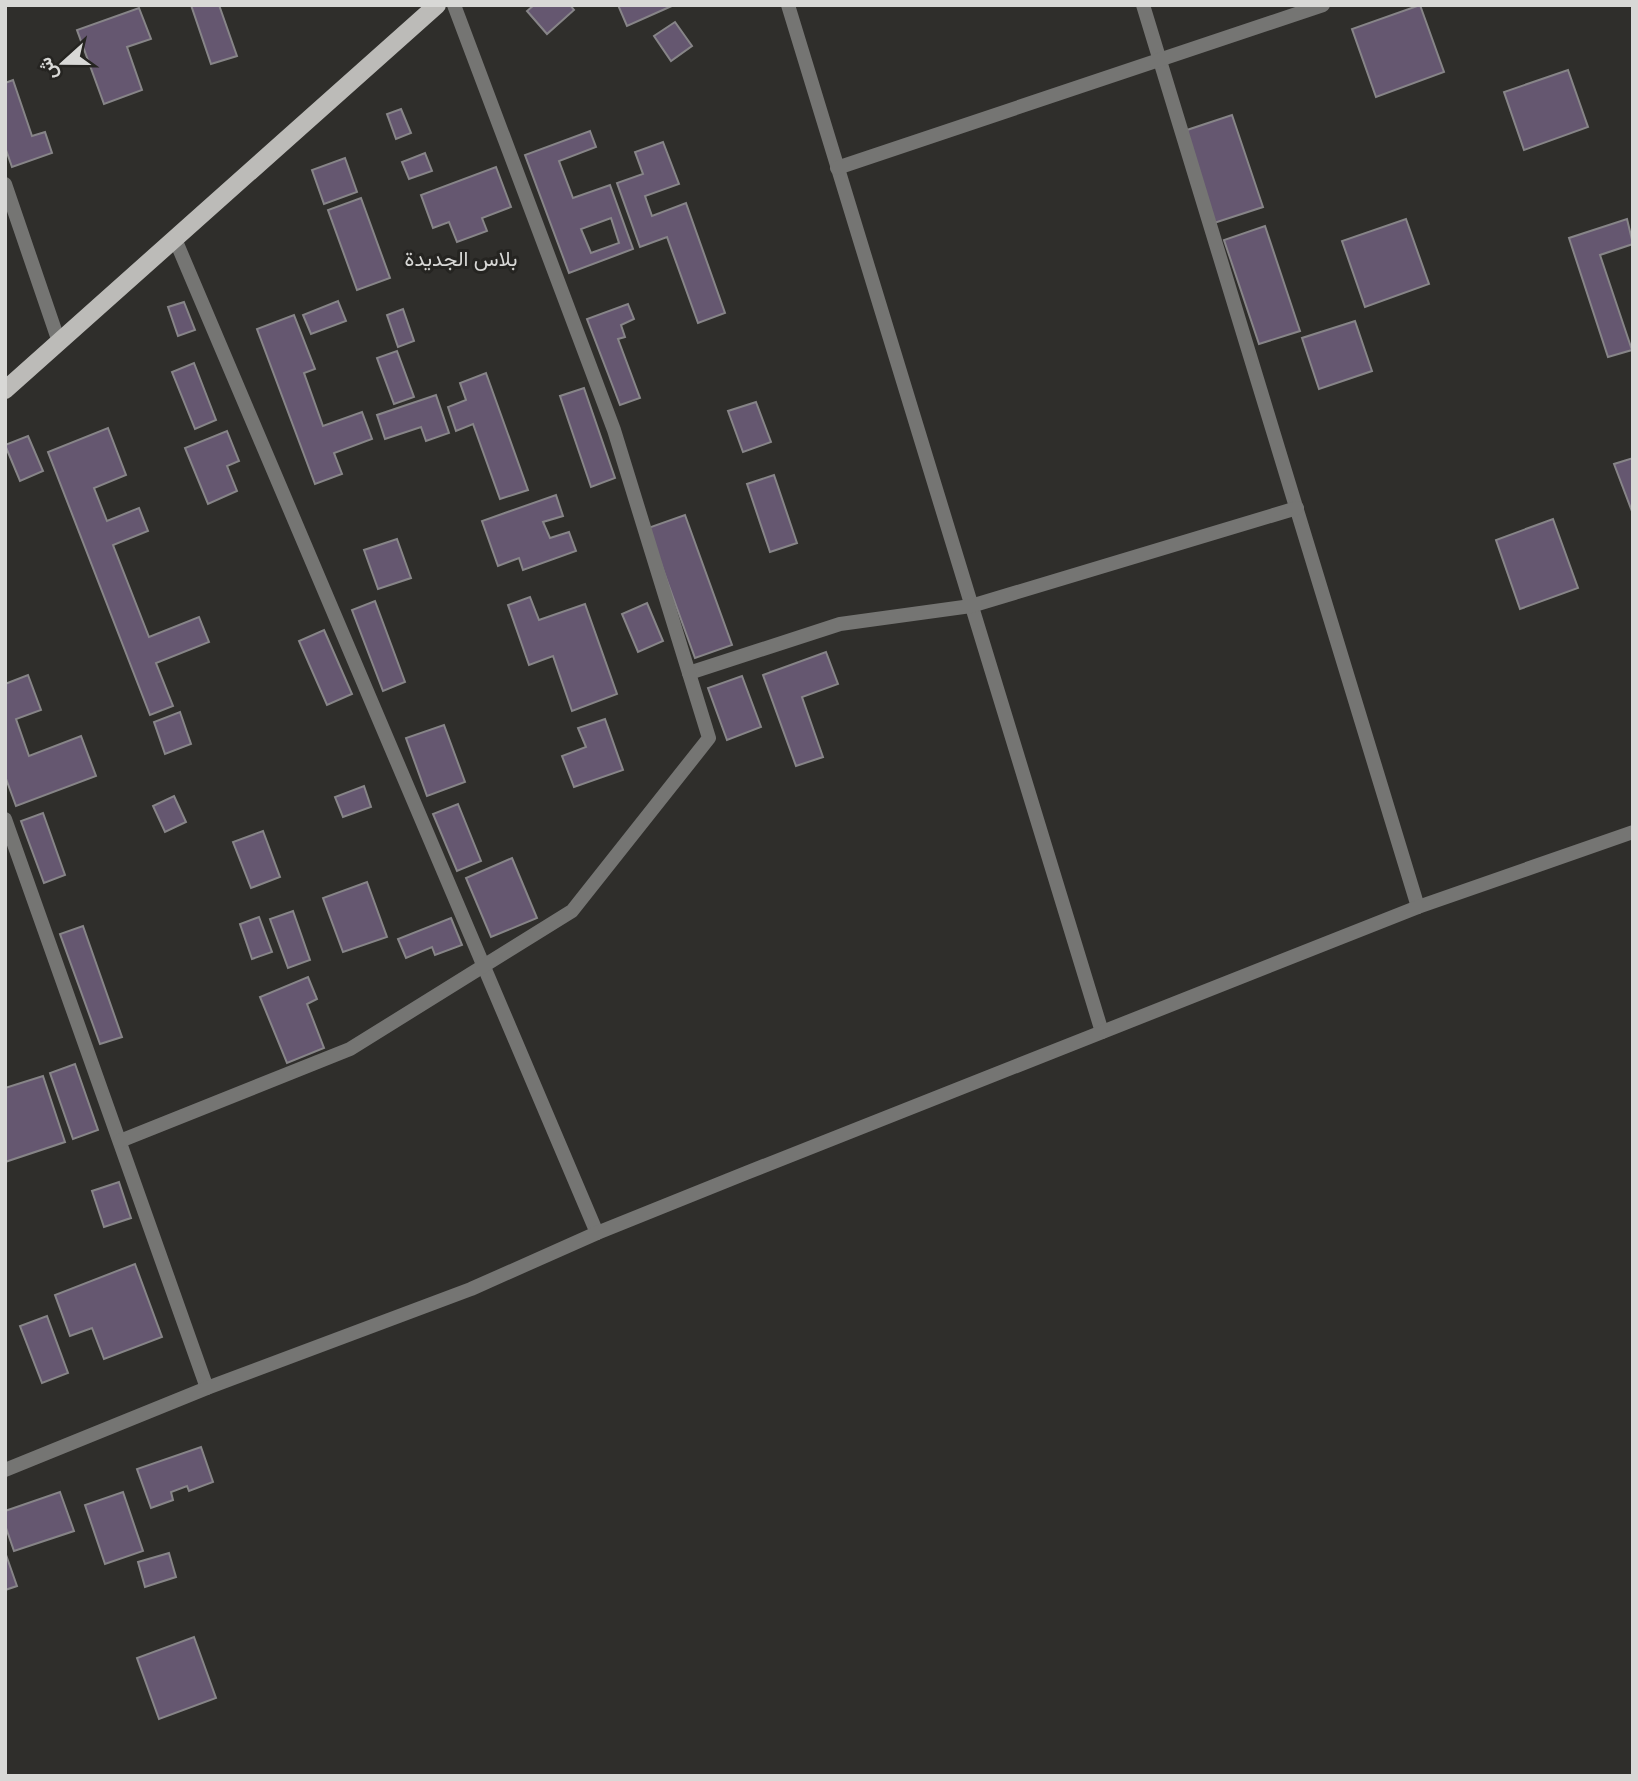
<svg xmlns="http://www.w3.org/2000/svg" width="1638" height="1781" font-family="'Playfair Display',Vazirmatn,serif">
  <rect width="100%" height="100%" fill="#2f2e2b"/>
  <g fill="#655770" stroke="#878588" stroke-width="2" fill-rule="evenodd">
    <polygon points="191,5 219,5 237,56 211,64"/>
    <polygon points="534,5 570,5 574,10 547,34 527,11"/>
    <polygon points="618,5 674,5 627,26"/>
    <polygon points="1420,5 1444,72 1376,97 1352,29"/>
    <polygon points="139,8 151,39 127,47 142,90 104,104 77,30"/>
    <polygon points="675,22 692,46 671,61 654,36"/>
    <polygon points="1568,70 1588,127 1524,150 1504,92"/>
    <polygon points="13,80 32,136 45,132 52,153 12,167 5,147 5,83"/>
    <polygon points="401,109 411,133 396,139 387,114"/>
    <polygon points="1232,115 1263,207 1214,223 1184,131"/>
    <path d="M590,131L596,147L559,161L573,198L610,185L633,249L569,273L525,155ZM611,218L619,243L591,253L581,229Z"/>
    <polygon points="663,142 679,184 645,196 652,216 686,203 725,313 698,323 667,237 640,247 617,183 643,174 635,152"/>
    <polygon points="425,153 432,171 409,179 402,162"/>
    <polygon points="345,158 357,192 324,204 312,170"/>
    <polygon points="496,167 511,207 482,218 487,231 457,242 449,222 433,228 421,195"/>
    <polygon points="361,198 390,278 357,290 328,210"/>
    <polygon points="1406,219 1429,284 1365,307 1342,241"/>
    <polygon points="1627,219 1633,244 1600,255 1632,350 1608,357 1569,238"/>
    <polygon points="1265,226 1300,331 1259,344 1224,240"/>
    <polygon points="338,301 346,321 311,334 303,315"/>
    <polygon points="184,302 195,330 178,336 168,307"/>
    <polygon points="628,304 634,319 621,325 625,337 618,339 640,398 620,405 587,319"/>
    <polygon points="403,309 414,341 398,347 387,315"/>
    <polygon points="294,315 315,369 304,373 323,426 362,412 372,439 334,453 342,474 315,484 257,329"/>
    <polygon points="1355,321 1372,371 1319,389 1302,338"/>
    <polygon points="397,351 414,397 394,404 377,358"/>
    <polygon points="194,363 216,420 195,429 172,372"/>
    <polygon points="486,373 528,490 500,499 473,424 456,431 448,407 466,400 460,383"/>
    <polygon points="584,388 615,478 591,487 560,396"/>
    <polygon points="436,395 449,433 426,441 421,427 385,439 377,415"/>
    <polygon points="756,402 771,442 743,452 728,411"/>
    <polygon points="108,428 126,475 94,488 107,521 139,508 148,531 113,545 149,637 199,617 209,642 156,663 173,706 150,715 48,452"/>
    <polygon points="227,431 239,461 227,466 237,491 208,504 185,448"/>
    <polygon points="28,436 43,471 20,481 5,445"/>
    <polygon points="1633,458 1633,514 1614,464"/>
    <polygon points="774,475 797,543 770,552 747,484"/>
    <polygon points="556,495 563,516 543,522 550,538 569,532 576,551 523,570 519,558 498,566 482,521"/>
    <polygon points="685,515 732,645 695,658 648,528"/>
    <polygon points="1553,519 1578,588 1520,609 1496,540"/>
    <polygon points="397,539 411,578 378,589 364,550"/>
    <polygon points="530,597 539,620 585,604 617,694 572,711 553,656 529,665 508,605"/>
    <polygon points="375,601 405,682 383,691 352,610"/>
    <polygon points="647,603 663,641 638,652 622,614"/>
    <polygon points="324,630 352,694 327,705 299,641"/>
    <polygon points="826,652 838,684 802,697 823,757 796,766 763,675"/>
    <polygon points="28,675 41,710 16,719 29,756 81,736 96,776 16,806 5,776 5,684"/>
    <polygon points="742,676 761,727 727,740 708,688"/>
    <polygon points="180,712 191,744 165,754 154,722"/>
    <polygon points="605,719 623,770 574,787 562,756 586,747 578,728"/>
    <polygon points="444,725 465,782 427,796 406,738"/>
    <polygon points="364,786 371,807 343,817 335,797"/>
    <polygon points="174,796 186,822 165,832 153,806"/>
    <polygon points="458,804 481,861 457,871 433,814"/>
    <polygon points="43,813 65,875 44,883 21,821"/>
    <polygon points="263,831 280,877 251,888 233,842"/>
    <polygon points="512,858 537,918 491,937 466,878"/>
    <polygon points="367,882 387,937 343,952 323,898"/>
    <polygon points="293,911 310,960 288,968 270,919"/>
    <polygon points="259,917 272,952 252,959 240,924"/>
    <polygon points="451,918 462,945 435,955 432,947 406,958 398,939"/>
    <polygon points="83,926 122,1037 100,1044 60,934"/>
    <polygon points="308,977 317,999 307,1004 324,1048 287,1063 260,997"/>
    <polygon points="75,1064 98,1130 73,1139 50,1073"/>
    <polygon points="43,1076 65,1142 5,1162 5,1088"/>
    <polygon points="119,1182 131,1218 104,1227 92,1191"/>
    <polygon points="135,1264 162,1337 104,1359 92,1328 70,1336 55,1295"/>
    <polygon points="47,1316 68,1373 42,1383 20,1326"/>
    <polygon points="201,1447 213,1482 189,1491 187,1486 171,1492 173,1500 151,1508 137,1469"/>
    <polygon points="60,1492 74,1531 14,1551 5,1525 5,1511"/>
    <polygon points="123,1492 143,1551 105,1564 85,1505"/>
    <polygon points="5,1552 17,1586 5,1590"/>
    <polygon points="169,1553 176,1577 145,1587 138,1562"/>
    <polygon points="194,1637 216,1698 159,1719 137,1658"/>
  </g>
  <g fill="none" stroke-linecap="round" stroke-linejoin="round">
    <g stroke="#757573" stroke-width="14">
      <polyline points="788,5 1102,1032"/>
      <polyline points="1143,5 1418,907"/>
      <polyline points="837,168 1323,5"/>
      <polyline points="5,184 59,342"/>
      <polyline points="175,239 597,1233"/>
      <polyline points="689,673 840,624 971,606 1297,508"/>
      <polyline points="5,819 207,1388"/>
      <polyline points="120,1141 350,1049 572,911 709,738 614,430 454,5"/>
      <polyline points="5,1470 207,1388 471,1289 597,1233 746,1173 1418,907 1633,832"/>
    </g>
    <polyline stroke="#bcbbb8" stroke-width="18" points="5,390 437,5"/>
  </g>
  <g text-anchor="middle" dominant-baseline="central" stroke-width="6" stroke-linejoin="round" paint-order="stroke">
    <g font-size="21" fill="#d8d8d6" stroke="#252421">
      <text x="461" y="257">بلاس الجديدة</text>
    </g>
  </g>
  <rect width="1638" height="1781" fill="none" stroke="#d8d8d6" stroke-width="14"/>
  <g transform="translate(63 63) rotate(249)" stroke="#252421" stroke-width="5" paint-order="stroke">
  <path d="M0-5L12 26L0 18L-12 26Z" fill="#d8d8d6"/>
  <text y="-10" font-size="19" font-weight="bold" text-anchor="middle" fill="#d8d8d6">ش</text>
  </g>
</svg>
